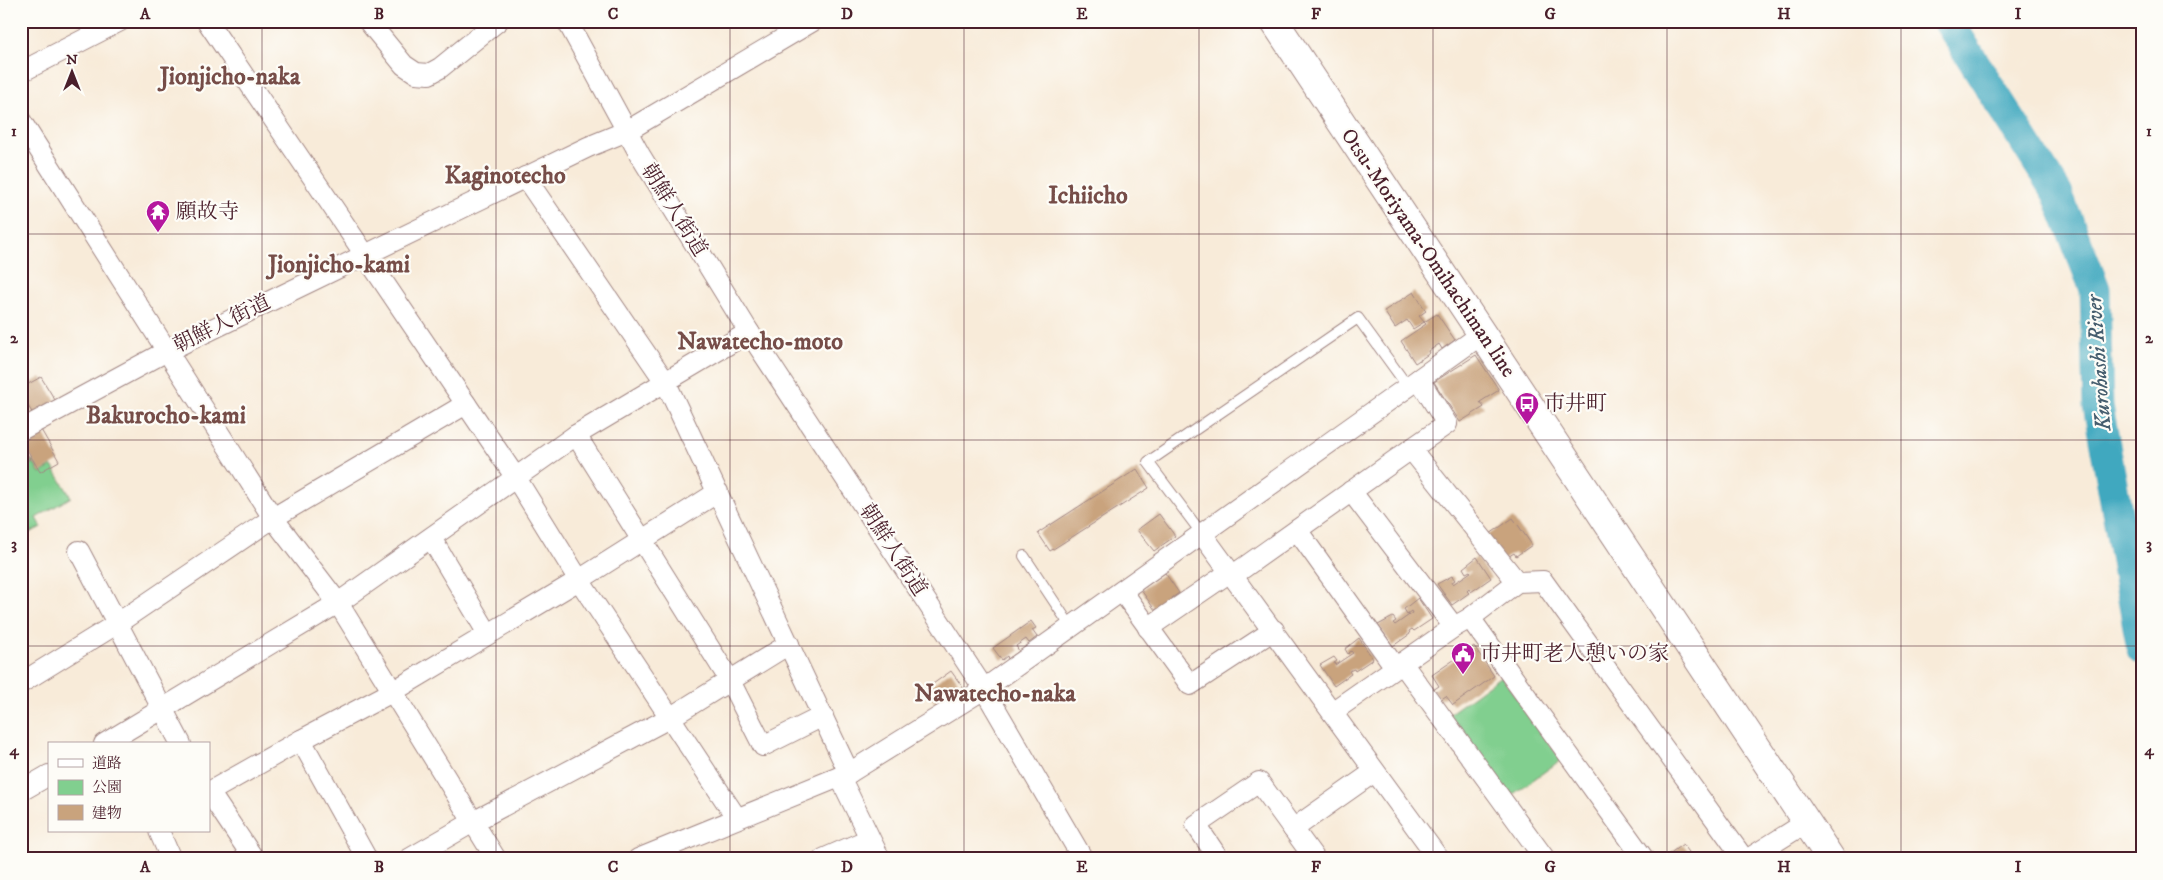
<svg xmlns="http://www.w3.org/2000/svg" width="2163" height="880" font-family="'IM FELL DW Pica','Noto Serif JP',serif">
  <rect width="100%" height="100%" fill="#fdfcf7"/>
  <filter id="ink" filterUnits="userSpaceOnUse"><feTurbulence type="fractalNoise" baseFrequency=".02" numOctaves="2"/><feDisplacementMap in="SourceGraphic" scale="10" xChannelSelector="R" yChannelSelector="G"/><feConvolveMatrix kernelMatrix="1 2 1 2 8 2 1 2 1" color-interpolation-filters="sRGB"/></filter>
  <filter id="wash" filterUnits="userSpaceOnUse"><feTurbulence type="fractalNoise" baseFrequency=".0096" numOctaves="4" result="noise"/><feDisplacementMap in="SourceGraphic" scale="20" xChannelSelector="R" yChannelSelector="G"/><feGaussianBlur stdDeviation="1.12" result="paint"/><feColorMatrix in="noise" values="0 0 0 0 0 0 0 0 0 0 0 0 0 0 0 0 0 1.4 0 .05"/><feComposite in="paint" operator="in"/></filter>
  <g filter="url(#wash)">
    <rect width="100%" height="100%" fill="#f8ebd9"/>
    <g fill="#81cf8f" stroke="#66775d">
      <polygon points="32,460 40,473 52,466 71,497 36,518 41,527 26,535 21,527 21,479 26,476 21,466"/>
      <polygon points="1501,676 1561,760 1509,797 1449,714"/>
    </g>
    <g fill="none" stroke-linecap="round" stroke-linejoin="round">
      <polyline stroke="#3fa8bf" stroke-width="31" points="1948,21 2057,193 2095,289 2098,406 2142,649"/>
    </g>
    <g id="blocks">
      <g fill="#c9a37d">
        <polygon points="1414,292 1426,311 1419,316 1424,322 1413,329 1407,320 1395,328 1384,311"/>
        <polygon points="1437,314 1455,340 1442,349 1439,344 1429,351 1430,353 1415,363 1401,341 1426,324 1424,322"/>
        <polygon points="1476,355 1499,390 1480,402 1484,407 1460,422 1434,382"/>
        <polygon points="41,377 58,405 35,417 21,395 21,388"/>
        <polygon points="40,428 59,461 40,472 21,439"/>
        <polygon points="21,443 30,459 21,464"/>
        <polygon points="1137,469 1149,488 1050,551 1038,533"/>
        <polygon points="1159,514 1175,536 1154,551 1137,530"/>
        <polygon points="1513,518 1532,545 1516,556 1514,553 1503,560 1487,536"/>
        <polygon points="1477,557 1491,578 1471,592 1469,589 1467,591 1469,593 1452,605 1437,584 1452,576 1455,580 1452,582 1453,584 1471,572 1470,571 1466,573 1463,568"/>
        <polygon points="1165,573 1179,593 1172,598 1175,602 1165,610 1162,606 1155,610 1141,590"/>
        <polygon points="1418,598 1432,619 1414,631 1412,629 1409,631 1410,634 1393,646 1378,625 1393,617 1396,621 1393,623 1395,625 1412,613 1411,611 1407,614 1404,609"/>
        <polygon points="1031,621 1036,628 1032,630 1037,637 1029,643 1026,639 1016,646 1019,651 1008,659 1007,656 1002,660 993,648"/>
        <polygon points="1359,638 1373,659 1355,671 1354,669 1349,671 1351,674 1334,686 1320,665 1334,657 1337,661 1334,663 1335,665 1353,653 1351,651 1348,654 1345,649"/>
        <polygon points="1474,646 1494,676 1453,705 1446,696 1440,700 1433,690 1439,686 1432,675"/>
        <polygon points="951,671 964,689 949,699 940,710 926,689"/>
        <polygon points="1683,844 1694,859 1662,859"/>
      </g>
    </g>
  </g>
  <g filter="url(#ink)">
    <use href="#blocks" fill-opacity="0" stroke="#a18582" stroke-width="1"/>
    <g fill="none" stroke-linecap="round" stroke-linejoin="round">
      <g stroke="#a18582" stroke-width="12">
        <g id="lane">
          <polyline points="1202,534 1148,462 1358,318 1408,387"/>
          <polyline points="1024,556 1071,627"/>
        </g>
      </g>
      <g stroke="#a18582" stroke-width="22">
        <g id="street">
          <polyline points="207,21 516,478 579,580 736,817"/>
          <polyline points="368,21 404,65 416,73 429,74 440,68 498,21"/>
          <polyline points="567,21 640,155 749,332 984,689 1083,859"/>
          <polyline points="21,72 120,21"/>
          <polyline points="21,121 273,518 338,603 496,859"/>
          <polyline points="525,177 666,383 849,773"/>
          <polyline points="1419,379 1447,424 1411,449 1517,582"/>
          <polyline points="21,430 167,351 588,147 627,131 813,21"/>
          <polyline points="576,435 729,679 763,746 823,716"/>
          <polyline points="1351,491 1454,627"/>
          <polyline points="1297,530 1395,667"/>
          <polyline points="1202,534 1439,859"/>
          <polyline points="431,538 488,634"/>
          <polyline points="79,551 181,744"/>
          <polyline points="1232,576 1411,449"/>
          <polyline points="1122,591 1190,685 1274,630"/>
          <polyline points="1470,618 1644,859"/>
          <polyline points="1148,628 1230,572"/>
          <polyline points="1402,663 1545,859"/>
          <polyline points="21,683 118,623 273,518 466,404"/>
          <polyline points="1332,712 1454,627 1470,618 1517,582 1543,581 1744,859"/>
          <polyline points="301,740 367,859"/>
          <polyline points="104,744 338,603 576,435 749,332"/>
          <polyline points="840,777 880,859"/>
          <polyline points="21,791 49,775"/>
          <polyline points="209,792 301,740 392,692 579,580 718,492"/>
          <polyline points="209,792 254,859"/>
          <polyline points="1293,829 1374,772"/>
          <polyline points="159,831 171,859"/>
          <polyline points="409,859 473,822 671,717 789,644"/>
          <polyline points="638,859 849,773 984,689 1482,334"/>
          <polyline points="823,859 869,839"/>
          <polyline points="1219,859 1196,825 1259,782 1315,859"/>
          <polyline points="1748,859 1807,822"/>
        </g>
      </g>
      <g stroke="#a18582" stroke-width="30">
        <polyline id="primary" points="1274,21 1831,859"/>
      </g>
      <use href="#lane" stroke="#fff" stroke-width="10"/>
      <use href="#street" stroke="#fff" stroke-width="20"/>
      <use href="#primary" stroke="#fff" stroke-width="28"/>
    </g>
  </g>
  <path fill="none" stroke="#4a1f2b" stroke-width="1" stroke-opacity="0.55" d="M262,21V859M496,21V859M730,21V859M964,21V859M1199,21V859M1433,21V859M1667,21V859M1901,21V859M21,234H2142M21,440H2142M21,646H2142"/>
  <defs>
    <g id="temple-pin" transform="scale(1.25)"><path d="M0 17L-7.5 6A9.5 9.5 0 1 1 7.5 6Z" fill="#b5179e" stroke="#fdfcf7"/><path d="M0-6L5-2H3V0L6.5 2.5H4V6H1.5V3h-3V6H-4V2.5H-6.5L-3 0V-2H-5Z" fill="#fff"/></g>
    <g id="bus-pin" transform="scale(1.25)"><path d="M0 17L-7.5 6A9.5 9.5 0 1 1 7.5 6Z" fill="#b5179e" stroke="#fdfcf7"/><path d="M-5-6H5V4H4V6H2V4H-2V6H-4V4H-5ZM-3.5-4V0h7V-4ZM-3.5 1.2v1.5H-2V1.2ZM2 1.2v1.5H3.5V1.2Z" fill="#fff"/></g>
    <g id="civic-pin" transform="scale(1.25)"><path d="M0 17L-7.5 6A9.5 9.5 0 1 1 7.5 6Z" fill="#b5179e" stroke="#fdfcf7"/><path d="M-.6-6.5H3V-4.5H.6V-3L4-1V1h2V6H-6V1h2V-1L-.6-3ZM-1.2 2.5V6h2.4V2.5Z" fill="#fff"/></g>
  </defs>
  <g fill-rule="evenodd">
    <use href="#temple-pin" x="158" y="212"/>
    <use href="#bus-pin" x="1527" y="404"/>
    <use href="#civic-pin" x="1463" y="654"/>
  </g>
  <g text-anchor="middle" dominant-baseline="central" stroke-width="4.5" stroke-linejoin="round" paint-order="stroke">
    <g font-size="21" fill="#4a1f2b" stroke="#fdfcf7">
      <text transform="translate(674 210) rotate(58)">朝鮮人街道</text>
      <text transform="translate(1428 253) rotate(56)">Otsu-Moriyama-Omihachiman line</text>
      <text transform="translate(222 324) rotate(-26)">朝鮮人街道</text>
      <text transform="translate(893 550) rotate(57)">朝鮮人街道</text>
    </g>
    <g font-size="21" fill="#4a1f2b" stroke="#fdfcf7" text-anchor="start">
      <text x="176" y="212">願故寺</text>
      <text x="1544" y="404">市井町</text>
      <text x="1480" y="654">市井町老人憩いの家</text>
    </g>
    <g font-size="22" font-style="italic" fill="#455d6e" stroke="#fdfcf7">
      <text transform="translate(2099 363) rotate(-94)">Kurohashi River</text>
    </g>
    <g font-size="24" font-weight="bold" fill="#764d48" stroke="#fdfcf7">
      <text x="230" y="77">Jionjicho-naka</text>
      <text x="505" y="176">Kaginotecho</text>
      <text x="1088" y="196">Ichiicho</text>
      <text x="339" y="265">Jionjicho-kami</text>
      <text x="760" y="342">Nawatecho-moto</text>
      <text x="166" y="416">Bakurocho-kami</text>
      <text x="995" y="694">Nawatecho-naka</text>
    </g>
  </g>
  <rect width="2163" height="880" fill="none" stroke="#fdfcf7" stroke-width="55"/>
  <rect x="48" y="742" width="162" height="90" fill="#fdfcf7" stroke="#b5a4a5"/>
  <rect x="58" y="759" width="25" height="8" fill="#ffffff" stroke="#b5a4a5"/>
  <text x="92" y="768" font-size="15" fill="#4a1f2b">道路</text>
  <rect x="58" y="780" width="25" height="15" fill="#81cf8f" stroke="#b5a4a5"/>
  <text x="92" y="792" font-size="15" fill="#4a1f2b">公園</text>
  <rect x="58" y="805" width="25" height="15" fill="#c9a37d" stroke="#b5a4a5"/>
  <text x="92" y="818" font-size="15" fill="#4a1f2b">建物</text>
  <g transform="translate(72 72)" stroke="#fdfcf7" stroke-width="4" paint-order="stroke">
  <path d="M0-4L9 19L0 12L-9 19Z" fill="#4a1f2b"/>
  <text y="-8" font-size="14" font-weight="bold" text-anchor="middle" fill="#4a1f2b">N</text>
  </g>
  <rect x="28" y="28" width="2108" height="824" fill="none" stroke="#4a1f2b" stroke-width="2"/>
  <g font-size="16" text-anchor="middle" font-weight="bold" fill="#4a1f2b">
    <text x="145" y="19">A</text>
    <text x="379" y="19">B</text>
    <text x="613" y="19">C</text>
    <text x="847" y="19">D</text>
    <text x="1082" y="19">E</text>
    <text x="1316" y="19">F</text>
    <text x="1550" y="19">G</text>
    <text x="1784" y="19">H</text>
    <text x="2018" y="19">I</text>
    <text x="14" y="136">1</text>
    <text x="2149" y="136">1</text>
    <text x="14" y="343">2</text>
    <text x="2149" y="343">2</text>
    <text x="14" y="549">3</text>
    <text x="2149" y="549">3</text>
    <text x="14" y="755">4</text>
    <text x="2149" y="755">4</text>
    <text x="145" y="872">A</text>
    <text x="379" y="872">B</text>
    <text x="613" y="872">C</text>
    <text x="847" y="872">D</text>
    <text x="1082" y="872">E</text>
    <text x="1316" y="872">F</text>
    <text x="1550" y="872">G</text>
    <text x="1784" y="872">H</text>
    <text x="2018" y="872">I</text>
  </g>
</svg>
